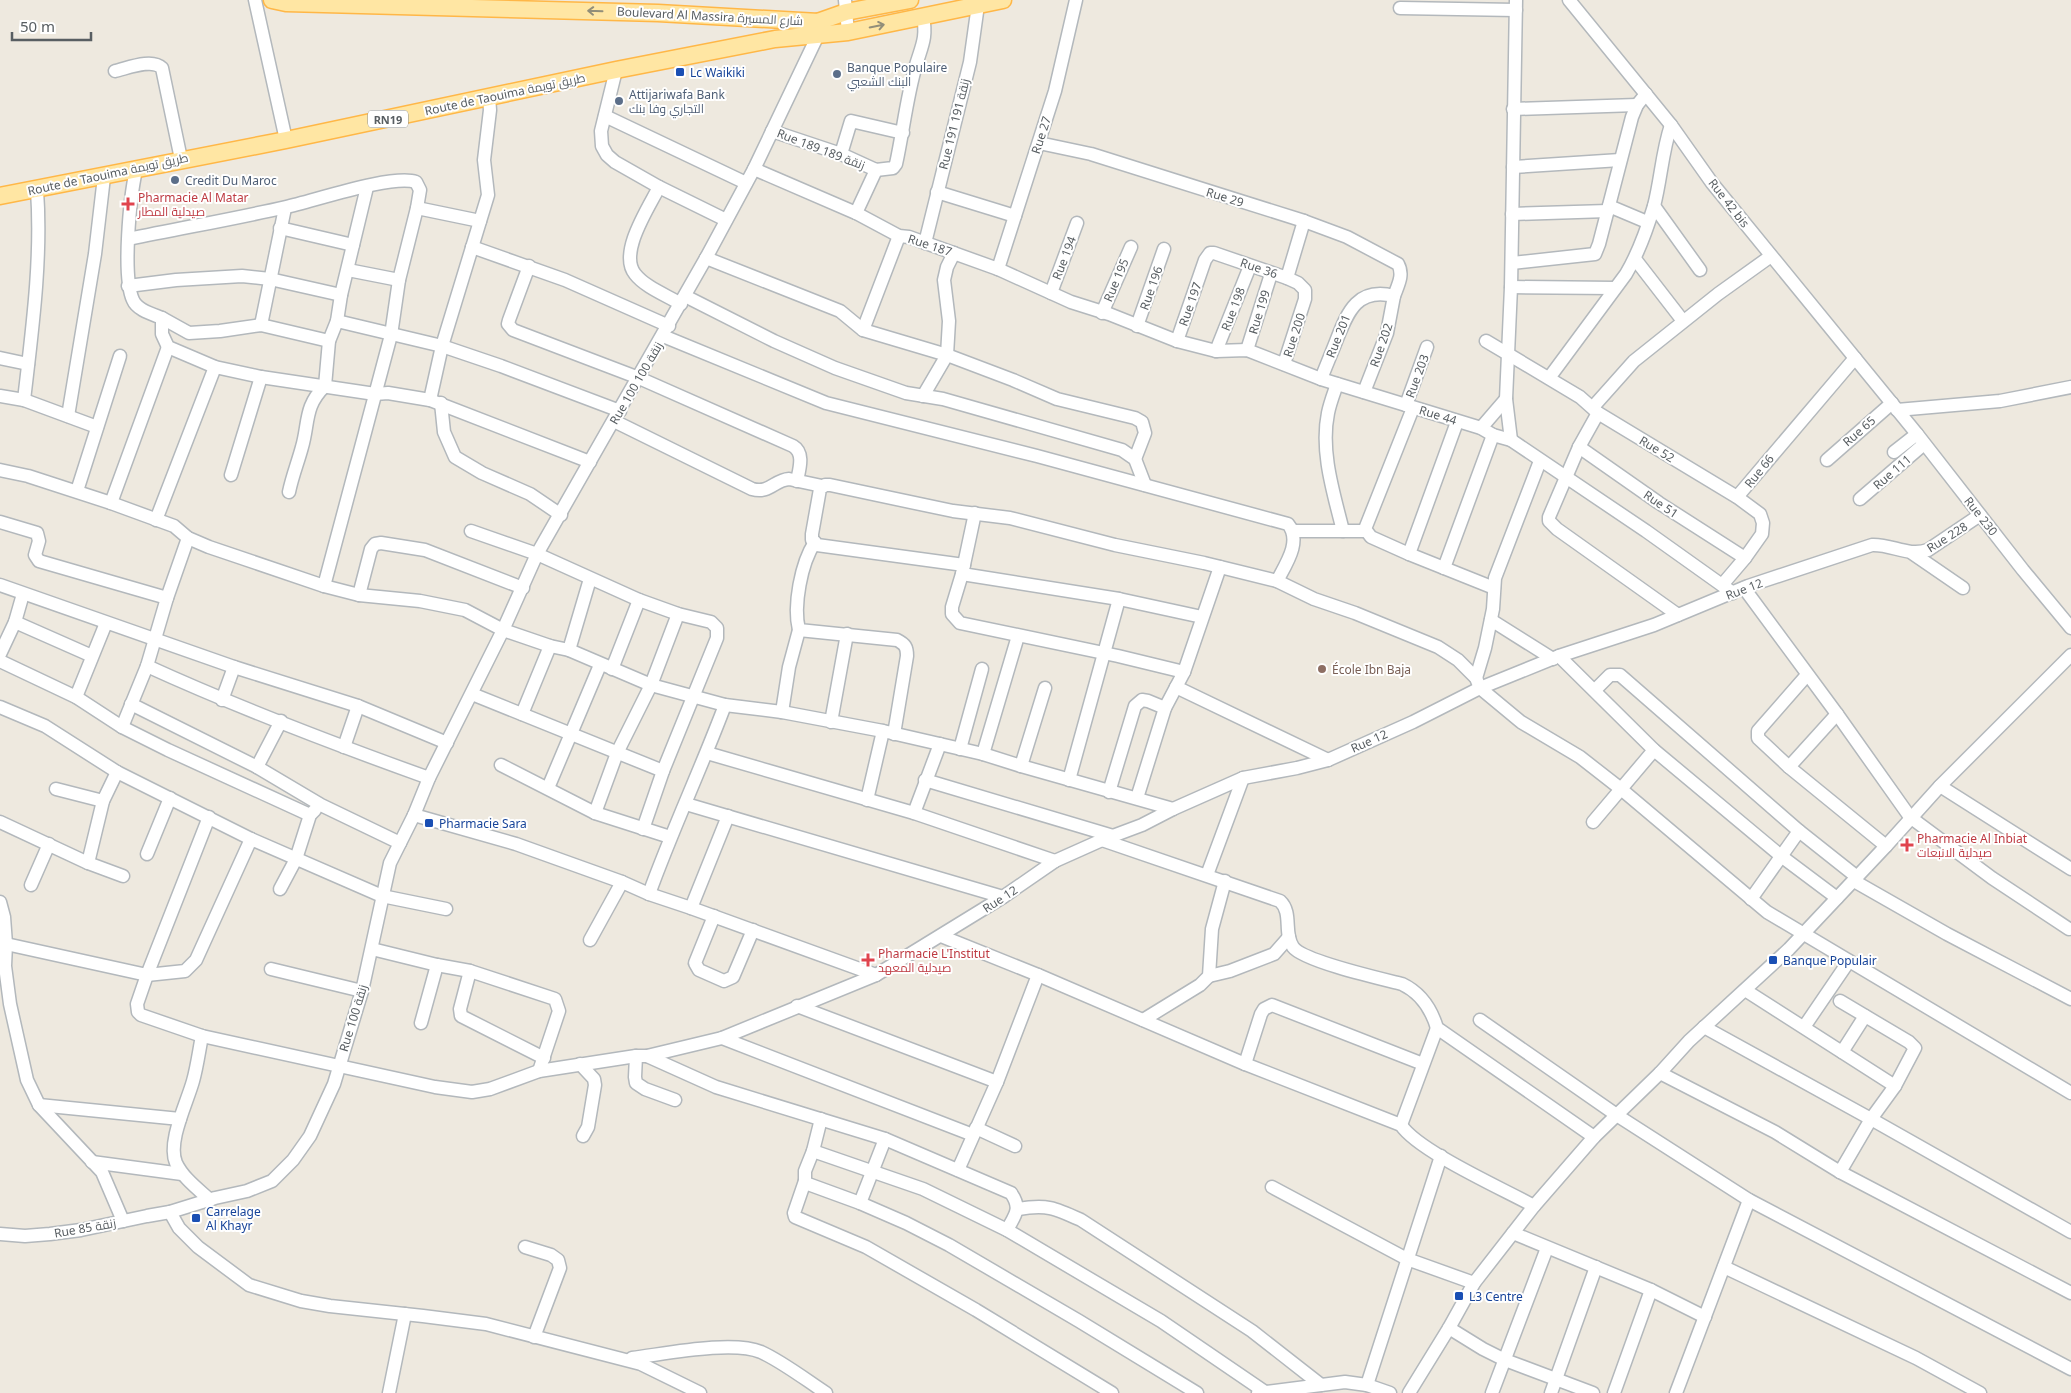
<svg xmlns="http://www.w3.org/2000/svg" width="2071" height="1393" font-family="'Noto Sans',Cairo,sans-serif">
  <rect width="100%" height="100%" fill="#eee9df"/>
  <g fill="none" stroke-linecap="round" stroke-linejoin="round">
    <g stroke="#b3b8bc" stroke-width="15">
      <g id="minor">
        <polyline points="255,0 286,140"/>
        <polyline points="845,0 848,32"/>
        <polyline points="1569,0 1671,125 1712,183 1917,434 2023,570 2071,628"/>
        <polyline points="1400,8 1516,10"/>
        <polyline points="616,70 601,131 602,146 607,155 615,162 659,187 726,220"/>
        <path d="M115,71C128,68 152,58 162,68L181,159"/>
        <polyline points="1513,109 1637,105"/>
        <polyline points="605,116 746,183"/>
        <path d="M772,131L841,154L876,170L893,168L896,164C903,132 907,95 916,65C922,45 927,38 923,16"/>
        <path d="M1039,143L1091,154L1304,221L1347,237L1398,264C1404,275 1398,285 1394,296C1358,287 1348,311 1337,339C1332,352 1326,366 1321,379"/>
        <polyline points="841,154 851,121 903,133"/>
        <polyline points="1513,167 1620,160"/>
        <polyline points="754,169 856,213 899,236 909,237 998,269 1071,302 1109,314 1177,341 1216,351 1247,350 1321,379 1481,428 1493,435 1511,440 1646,531 1733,593"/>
        <path d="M136,170C130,197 122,276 133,300C137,310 152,314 162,318V334L168,347L215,367L261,377L375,394L388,393L430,400L590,462"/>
        <path d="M659,187C649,207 618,253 635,274C645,287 666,295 681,304"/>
        <polyline points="937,192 1015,216"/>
        <polyline points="1609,206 1647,222"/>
        <polyline points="1654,206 1700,270"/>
        <polyline points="417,208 480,221"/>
        <polyline points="856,213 876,170"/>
        <polyline points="1512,214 1608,211"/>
        <polyline points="280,228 353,245"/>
        <path d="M129,239C181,228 234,219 286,207C314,201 392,174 416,182L420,190L417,208L399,280L391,335L324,586"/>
        <polyline points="925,243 970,62 978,5"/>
        <polyline points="472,247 565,280 669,326"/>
        <polyline points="706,258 840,311 863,330 947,355 1013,380 1057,399 1135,418 1142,422 1145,433 1135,459"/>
        <polyline points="1635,259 1683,321"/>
        <polyline points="1512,263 1595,254 1599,244 1632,117 1637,105 1646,94"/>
        <path d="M529,266L509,320L508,324L513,330L639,378L793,446C805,453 799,470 797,481"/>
        <polyline points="998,269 1055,91 1076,0"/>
        <polyline points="348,270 399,280"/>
        <polyline points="1287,278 1304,221"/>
        <polyline points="128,286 176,280 242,276 270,279 341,295"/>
        <polyline points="1511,287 1615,288"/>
        <polyline points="1051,293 1077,223"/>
        <polyline points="685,296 774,341 835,368 906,393 943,399 1122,450 1135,459 1145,485"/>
        <polyline points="1102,313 1131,247"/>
        <polyline points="162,318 189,333 220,331 261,325 329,341"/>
        <polyline points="337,321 442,346 501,366 620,411"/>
        <polyline points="261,325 285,208"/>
        <polyline points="1137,326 1164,249"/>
        <polyline points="863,330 899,236"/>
        <path d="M663,336L826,403L1037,456L1288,524C1302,541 1286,564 1277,581"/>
        <polyline points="1177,341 1205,260 1210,253 1214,253 1287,278 1298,283 1305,290 1305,299 1284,364"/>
        <polyline points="1486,341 1580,397 1598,413 1737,497 1760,514 1763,523 1762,534 1745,558 1722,585"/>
        <polyline points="1247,350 1271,274"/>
        <polyline points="1216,351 1250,266"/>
        <polyline points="0,358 28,364"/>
        <path d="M1549,378L1626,274C1638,254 1647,229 1654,206C1661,179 1662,152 1671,125"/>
        <path d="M1337,384C1334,393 1330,403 1328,413C1320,452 1334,494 1343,531"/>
        <polyline points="1364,392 1387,333 1394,296"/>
        <polyline points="0,396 24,400 97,427"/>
        <polyline points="923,396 947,355 949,321 944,280 947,267 954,253"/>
        <path d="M24,400C32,331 42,259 37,190"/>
        <polyline points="430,400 442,346 488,195 484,160 490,110 489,97"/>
        <polyline points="441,403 444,432 455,457 482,473 530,494 561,515"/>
        <polyline points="1406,405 1427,347"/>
        <polyline points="1593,407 1634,361 1718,294 1771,256"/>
        <polyline points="1413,408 1365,529 1371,537 1409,554 1457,422"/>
        <polyline points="1897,410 2000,401 2071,387"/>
        <polyline points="1598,413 1579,447 1549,517 1549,521 1557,529 1678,615"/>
        <polyline points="68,416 95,254 104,177"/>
        <path d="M614,421L752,489C770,494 774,480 789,479L822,486"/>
        <polyline points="1481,428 1506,399"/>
        <polyline points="1511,440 1506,399 1511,287 1516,0"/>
        <polyline points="1579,447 1659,503 1745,558"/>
        <polyline points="1894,452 1917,434"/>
        <polyline points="1827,460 1892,403"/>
        <polyline points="0,470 28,476 111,503 174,526 188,538 209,547 324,586 359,595 420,601 465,610 503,630 550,646 569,650 651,685 725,705 782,712 883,731 983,754 1021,766 1173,809"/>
        <polyline points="231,475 261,377"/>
        <polyline points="77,491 120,356"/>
        <path d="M289,492C292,477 298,462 302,447C309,423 304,406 325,386L329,341L337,321L341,295L367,187"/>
        <polyline points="1737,497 1855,358"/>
        <polyline points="1860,499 1924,444"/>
        <polyline points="111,503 168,347"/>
        <polyline points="975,513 962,574 952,607 952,614 960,623 1118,656 1184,672"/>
        <polyline points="156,520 215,367"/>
        <polyline points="0,522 37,533 39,541 35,555 39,561 167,598"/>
        <polyline points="471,531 537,554 639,600 678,614 711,622 717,628 717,638 663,771 643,829"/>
        <polyline points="1293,531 1366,531"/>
        <path d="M815,542C801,563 793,606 799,630L897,640C905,644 907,647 907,656L894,734"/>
        <polyline points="1912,553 1963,588"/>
        <polyline points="1409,554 1494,588"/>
        <polyline points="964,565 817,545 812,540 812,534 820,489 825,485 830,485 953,511 1010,518 1115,545 1204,563 1277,581 1314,599 1355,613 1438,647 1458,660 1476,678 1480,688 1521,722 1580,757 1621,789 1767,912 2071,1093"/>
        <polyline points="1444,568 1493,435"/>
        <polyline points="962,574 1119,599 1202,617"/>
        <polyline points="0,585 234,667 358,706 447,743"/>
        <polyline points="1744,588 1837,714 1910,817 1992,878 2069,929"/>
        <polyline points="359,595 371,549 375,544 381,543 425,550 523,588"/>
        <polyline points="1491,620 1553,659"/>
        <polyline points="15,622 92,656"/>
        <polyline points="569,650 590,579"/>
        <polyline points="0,654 15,622 23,594"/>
        <polyline points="1559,656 1654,750 1781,856 1837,898"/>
        <polyline points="0,661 76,697 122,727 168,750 310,815"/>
        <path d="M147,666C239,708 334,744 429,778"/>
        <polyline points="612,669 639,600"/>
        <polyline points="1807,675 1758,731 1758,738 1789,767 1886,846"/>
        <polyline points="1476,678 1485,648 1493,609 1495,578 1540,461"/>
        <polyline points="1176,687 1328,760"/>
        <polyline points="1595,690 1610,675 1620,675 1799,831 1857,877"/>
        <polyline points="472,694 663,771"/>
        <polyline points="76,697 106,623"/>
        <polyline points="222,700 234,667"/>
        <polyline points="131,704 257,767 321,805 400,843"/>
        <polyline points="0,707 45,726 117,772 251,839 382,896 446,909"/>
        <polyline points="782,712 789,667 799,630"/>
        <polyline points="522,714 550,646"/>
        <polyline points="831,722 847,634"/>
        <polyline points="122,727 147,666 167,598 188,538"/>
        <polyline points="344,747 358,706"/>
        <polyline points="960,749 982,669"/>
        <polyline points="707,753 914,813 1055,861"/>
        <polyline points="983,754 1018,636"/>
        <polyline points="501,765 595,813 670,837"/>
        <polyline points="1021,766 1045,688"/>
        <polyline points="257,767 281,721"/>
        <polyline points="1789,767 1837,714"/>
        <polyline points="925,780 1113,836"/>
        <polyline points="1069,780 1119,599"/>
        <polyline points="1940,786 2071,869"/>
        <polyline points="548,788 600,665"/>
        <polyline points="56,789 103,801"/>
        <polyline points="1109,792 1135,706 1142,700 1148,701 1165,708"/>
        <polyline points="1137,798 1165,708 1184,672 1220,567"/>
        <polyline points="867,800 883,731"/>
        <polyline points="686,804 1003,897"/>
        <polyline points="595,813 617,753 651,685 678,614"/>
        <polyline points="914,813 940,744"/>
        <polyline points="414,815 516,844 622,882 649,894 691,908 876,975"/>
        <path d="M209,817L147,975L137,1004L138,1012L141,1015L202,1036L435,1087L472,1092L490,1089L539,1071L636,1056H647L722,1038L876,975L1003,897L1055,861L1102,840L1142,825L1173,809L1243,778L1297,768L1328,760L1413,722L1480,688L1559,656L1654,625L1748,586L1872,545C1892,544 1908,557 1928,550L1980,515"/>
        <polyline points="0,822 88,863 123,876"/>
        <polyline points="1593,822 1654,750"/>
        <path d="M1102,840L1280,901C1293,913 1283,933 1293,947C1303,961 1382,979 1402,984C1421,993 1431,1008 1437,1028L1594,1137"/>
        <polyline points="147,854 170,798"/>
        <polyline points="88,863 103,801 117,772"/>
        <polyline points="1207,875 1243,778"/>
        <polyline points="1854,881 1947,934 2071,999"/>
        <polyline points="31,885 49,844"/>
        <polyline points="280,889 296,859 310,815 315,810"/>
        <path d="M649,894C672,830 701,769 725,705"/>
        <polyline points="1751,899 1799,831"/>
        <polyline points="0,902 4,917 6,944 5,966 10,1004 27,1080 39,1105 102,1172 123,1221"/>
        <polyline points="691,908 728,816"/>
        <polyline points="714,916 695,963 699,970 724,981 733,977 753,930"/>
        <path d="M941,936L1038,975L1245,1064L1401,1125C1418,1151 1503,1189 1534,1206"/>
        <polyline points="590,940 622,882"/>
        <polyline points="6,944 147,975 185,971 196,960 251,839"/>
        <polyline points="372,949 437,965 470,971 555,999 559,1011 539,1071"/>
        <polyline points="271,969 362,991"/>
        <polyline points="470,971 460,1009 461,1016 544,1058"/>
        <polyline points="1209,976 1230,971 1274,954 1289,937"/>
        <polyline points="1745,990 1895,1086"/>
        <polyline points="1840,1001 1909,1042 1915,1048 1895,1086 1871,1119 1840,1172"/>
        <polyline points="797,1006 997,1082"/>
        <polyline points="1143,1020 1200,985 1209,976 1212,929 1225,881"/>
        <polyline points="1480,1020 1618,1116 1749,1200 2071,1369"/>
        <polyline points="421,1023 437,965"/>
        <polyline points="1704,1027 1871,1119 2071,1232"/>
        <polyline points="1804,1027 1849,961"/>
        <path d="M202,1036C199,1051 197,1067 193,1081C187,1103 167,1142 176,1163C183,1178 198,1189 210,1200"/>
        <polyline points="722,1038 973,1135"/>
        <polyline points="1842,1052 1865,1016"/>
        <polyline points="636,1056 635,1077 636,1083 645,1089 675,1100"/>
        <path d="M647,1056L716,1087L885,1139L1011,1193C1022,1209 1015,1215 1007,1230"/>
        <polyline points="580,1064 594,1079 595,1085 588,1127 583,1136"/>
        <polyline points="1245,1064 1261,1014 1264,1009 1272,1005 1423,1064"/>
        <polyline points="1660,1073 1775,1132 1840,1172 2071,1293"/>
        <polyline points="39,1105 180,1119"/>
        <polyline points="821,1119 813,1151 805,1171 805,1181 808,1184 860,1203 906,1223 949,1245 1079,1321 1197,1393"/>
        <polyline points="1401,1125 1437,1028"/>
        <polyline points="976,1128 1015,1146"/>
        <polyline points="813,1151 923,1189 1007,1230 1161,1321 1265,1392"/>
        <polyline points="92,1162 182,1174"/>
        <polyline points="958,1170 997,1082 1038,975"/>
        <polyline points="805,1181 794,1213 795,1217 866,1247 976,1310 1112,1393"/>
        <polyline points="1272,1187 1407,1259 1474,1283"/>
        <polyline points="860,1203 885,1139"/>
        <path d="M1018,1209C1047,1204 1055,1208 1081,1220L1252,1331L1321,1385"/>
        <polyline points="170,1212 179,1228 198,1247 249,1285 301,1301 330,1306 423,1316 486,1324 641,1364 700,1393"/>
        <polyline points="1513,1233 1651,1290 1705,1317"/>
        <polyline points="0,1234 25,1236 50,1234 81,1230 147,1216 170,1212 215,1198 247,1191 272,1181 293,1160 310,1136 334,1084 362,991 390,863 414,815 429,778 503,630 537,554 706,258 754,169 818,35 819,27"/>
        <polyline points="525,1247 551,1255 558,1260 560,1268 534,1337"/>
        <polyline points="1724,1267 1916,1358 1980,1393"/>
        <polyline points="1449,1328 1483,1349 1505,1360 1593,1393"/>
        <path d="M632,1358C665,1354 732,1340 761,1352C783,1362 806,1380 826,1393"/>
        <polyline points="1367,1385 1441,1156"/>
        <polyline points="389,1393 405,1314"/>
        <polyline points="1258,1393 1345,1382 1367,1385 1390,1393"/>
        <polyline points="1409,1393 1449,1328 1474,1283 1534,1206 1594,1137 1660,1073 1689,1041 1789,949 1886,846 1940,786 2071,655"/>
        <polyline points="1492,1393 1547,1248"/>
        <polyline points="1551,1393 1596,1267"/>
        <polyline points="1614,1393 1651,1290"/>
        <polyline points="1676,1393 1749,1200"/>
      </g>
    </g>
    <g stroke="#ffb747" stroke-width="19">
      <g id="major">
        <polyline points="272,0 286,3 658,13 819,22"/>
        <polyline points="809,25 846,12 910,0"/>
        <polyline points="0,196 286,140 616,70 775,39 848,32 1003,0"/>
      </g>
    </g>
    <use href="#minor" stroke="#fff" stroke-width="12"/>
    <use href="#major" stroke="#ffe6a3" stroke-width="16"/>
  </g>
  <defs><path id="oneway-shaft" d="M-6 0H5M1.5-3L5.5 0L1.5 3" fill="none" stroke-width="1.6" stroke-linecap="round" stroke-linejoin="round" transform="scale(1.25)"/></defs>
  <g stroke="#928e79">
    <use href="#oneway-shaft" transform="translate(595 11) rotate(-178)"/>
    <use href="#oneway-shaft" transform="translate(877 26) rotate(-11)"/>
  </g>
  <g fill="#1a4fb4" stroke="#fff" stroke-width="2">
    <rect x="675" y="67" width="10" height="10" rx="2.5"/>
    <rect x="424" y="818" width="10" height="10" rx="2.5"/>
    <rect x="1768" y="955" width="10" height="10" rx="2.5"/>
    <rect x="191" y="1213" width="10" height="10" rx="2.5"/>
    <rect x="1454" y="1291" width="10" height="10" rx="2.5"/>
  </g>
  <g fill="#5c6f8a" stroke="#fff" stroke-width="2">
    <circle cx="837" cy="74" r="5"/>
    <circle cx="619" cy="101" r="5"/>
    <circle cx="175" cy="180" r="5"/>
  </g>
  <g fill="#e0444e" stroke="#fff" stroke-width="2">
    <path d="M125.5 196.5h5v5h5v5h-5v5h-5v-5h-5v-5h5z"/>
    <path d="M1904.5 837.5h5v5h5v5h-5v5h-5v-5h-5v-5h5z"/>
    <path d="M865.5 952.5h5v5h5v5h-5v5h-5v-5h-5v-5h5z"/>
  </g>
  <circle fill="#8d6e63" stroke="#fff" stroke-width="2" cx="1322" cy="669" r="5"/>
  <g text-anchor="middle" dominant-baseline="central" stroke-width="4" stroke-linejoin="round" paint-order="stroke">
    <rect fill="#fff" stroke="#8a8e91" stroke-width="1" x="368" y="110.5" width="40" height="17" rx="4"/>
    <g font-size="11" font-weight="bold" fill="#585e62">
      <text x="388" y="119">RN19</text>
    </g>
    <g font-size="12" fill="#585e62" stroke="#fff">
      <text transform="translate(710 16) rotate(3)">Boulevard Al Massira شارع المسيرة</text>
      <text transform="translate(505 94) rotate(-12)">Route de Taouima طريق تويمة</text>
      <text transform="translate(954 124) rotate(-76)">Rue 191 زنقة 191</text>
      <text transform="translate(1041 135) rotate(-72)">Rue 27</text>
      <text transform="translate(821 149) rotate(21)">Rue 189 زنقة 189</text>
      <text transform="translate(108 174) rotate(-12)">Route de Taouima طريق تويمة</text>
      <text transform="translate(1225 197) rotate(17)">Rue 29</text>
      <text transform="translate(1729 203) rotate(52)">Rue 42 bis</text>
      <text transform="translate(930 245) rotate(18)">Rue 187</text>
      <text transform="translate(1064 258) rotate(-69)">Rue 194</text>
      <text transform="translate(1259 268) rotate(19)">Rue 36</text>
      <text transform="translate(1116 280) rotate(-67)">Rue 195</text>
      <text transform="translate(1151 288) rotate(-71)">Rue 196</text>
      <text transform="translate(1190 304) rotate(-71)">Rue 197</text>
      <text transform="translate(1233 309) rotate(-69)">Rue 198</text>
      <text transform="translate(1259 312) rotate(-73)">Rue 199</text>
      <text transform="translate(1294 335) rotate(-72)">Rue 200</text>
      <text transform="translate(1338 336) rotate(-68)">Rue 201</text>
      <text transform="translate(1381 345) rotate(-71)">Rue 202</text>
      <text transform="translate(1417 376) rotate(-70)">Rue 203</text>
      <text transform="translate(636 383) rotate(-60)">Rue 100 زنقة 100</text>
      <text transform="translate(1438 415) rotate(17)">Rue 44</text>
      <text transform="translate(1859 431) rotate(-41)">Rue 65</text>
      <text transform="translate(1657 449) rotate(31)">Rue 52</text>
      <text transform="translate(1759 471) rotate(-51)">Rue 66</text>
      <text transform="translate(1892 472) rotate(-41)">Rue 111</text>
      <text transform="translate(1661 504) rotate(34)">Rue 51</text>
      <text transform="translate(1981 516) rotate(52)">Rue 230</text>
      <text transform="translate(1947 537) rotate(-32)">Rue 228</text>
      <text transform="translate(1744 589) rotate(-21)">Rue 12</text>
      <text transform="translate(1369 741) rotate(-24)">Rue 12</text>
      <text transform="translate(1000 899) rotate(-33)">Rue 12</text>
      <text transform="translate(353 1018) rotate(-73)">Rue 100 زنقة</text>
      <text transform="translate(85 1228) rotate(-10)">Rue 85 زنقة</text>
    </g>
    <g font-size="12" fill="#4e5e75" stroke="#fff" text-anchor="start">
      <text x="847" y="67">Banque Populaire<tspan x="847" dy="14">البنك الشعبي</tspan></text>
      <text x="629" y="94">Attijariwafa Bank<tspan x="629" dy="14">التجاري وفا بنك</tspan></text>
      <text x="185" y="180">Credit Du Maroc</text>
    </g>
    <g font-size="12" fill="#164399" stroke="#fff" text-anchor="start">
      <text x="690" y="72">Lc Waikiki</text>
      <text x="439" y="823">Pharmacie Sara</text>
      <text x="1783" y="960">Banque Populair</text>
      <text x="206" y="1211">Carrelage<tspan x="206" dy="14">Al Khayr</tspan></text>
      <text x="1469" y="1296">L3 Centre</text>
    </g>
    <g font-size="12" fill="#be3a42" stroke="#fff" text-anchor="start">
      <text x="138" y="197">Pharmacie Al Matar<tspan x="138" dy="14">صيدلية المطار</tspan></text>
      <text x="1917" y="838">Pharmacie Al Inbiat<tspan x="1917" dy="14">صيدلية الانبعات</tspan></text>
      <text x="878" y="953">Pharmacie L'Institut<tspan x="878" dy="14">صيدلية المعهد</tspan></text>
    </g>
    <g font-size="12" fill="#785e54" stroke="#fff" text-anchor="start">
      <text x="1332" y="669">École Ibn Baja</text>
    </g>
  </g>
  <path d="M12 32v8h79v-8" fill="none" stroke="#585e62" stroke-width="2.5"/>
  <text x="20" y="32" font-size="15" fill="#585e62" stroke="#ffffff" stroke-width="4" paint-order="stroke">50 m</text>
</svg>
